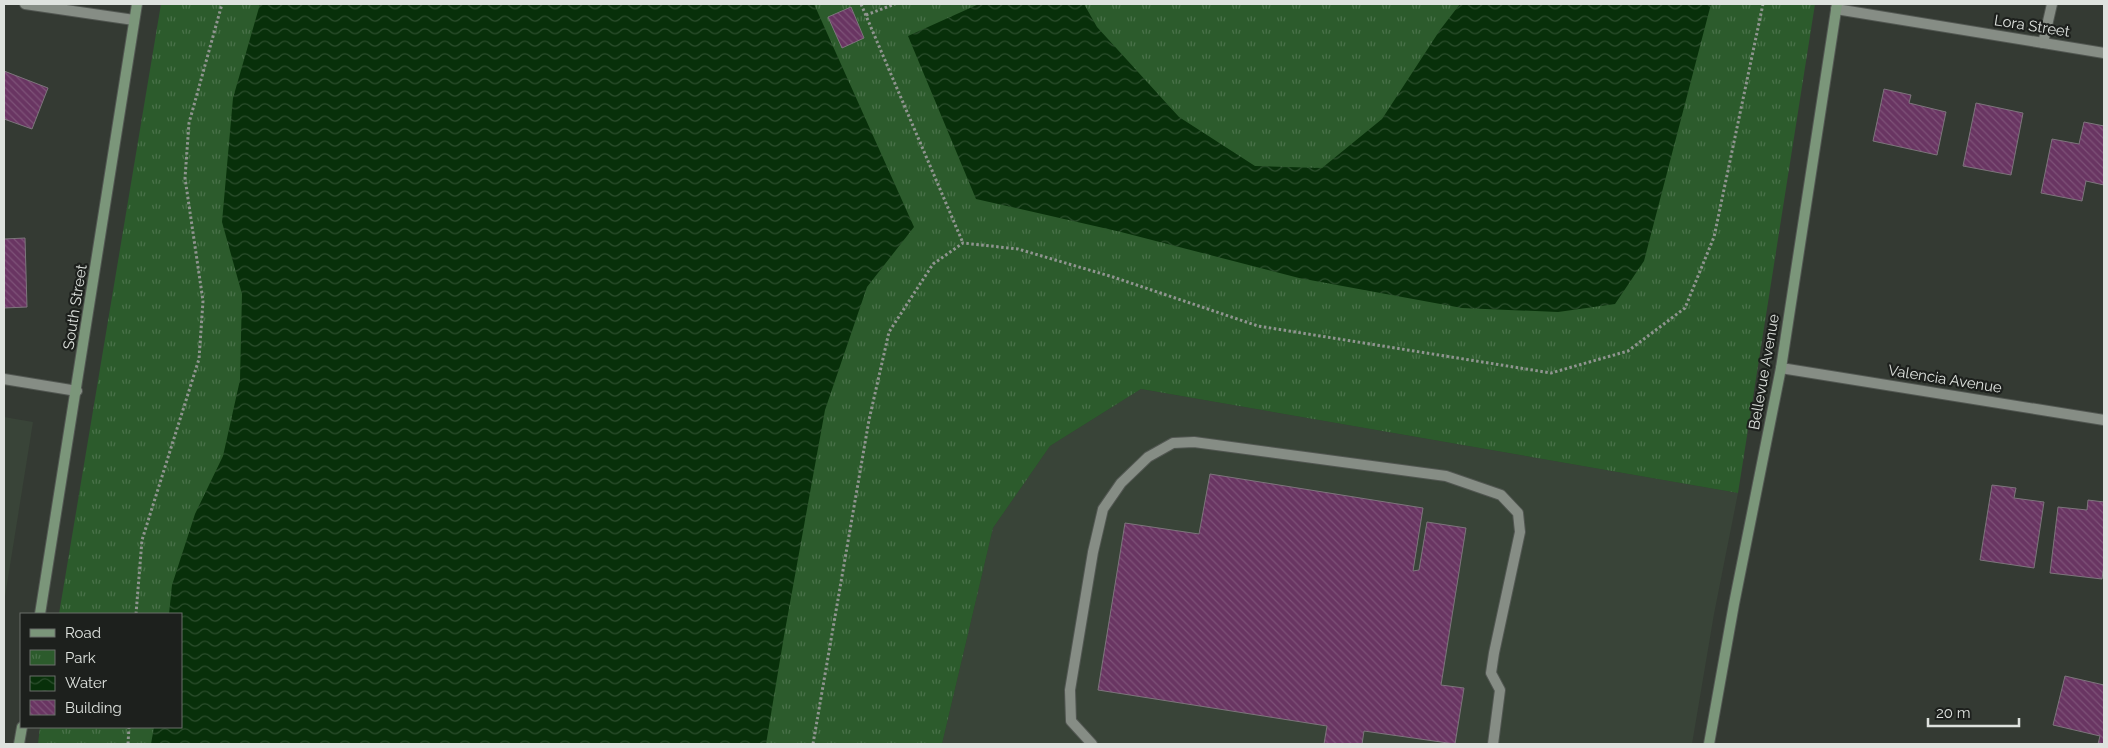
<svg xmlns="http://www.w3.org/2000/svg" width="2108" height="748" font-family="Raleway,sans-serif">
  <defs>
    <pattern id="park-tufts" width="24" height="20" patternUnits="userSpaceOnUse" patternTransform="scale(1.25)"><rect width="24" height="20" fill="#2c5b2c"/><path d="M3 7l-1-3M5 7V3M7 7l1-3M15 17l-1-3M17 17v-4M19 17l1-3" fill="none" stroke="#4a724a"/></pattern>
    <pattern id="water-waves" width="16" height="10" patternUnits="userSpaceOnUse" patternTransform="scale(1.25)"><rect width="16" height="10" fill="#08300a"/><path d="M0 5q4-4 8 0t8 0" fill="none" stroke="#2c4e2d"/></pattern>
    <pattern id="building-back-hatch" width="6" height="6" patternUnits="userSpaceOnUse" patternTransform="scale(1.25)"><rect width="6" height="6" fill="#693562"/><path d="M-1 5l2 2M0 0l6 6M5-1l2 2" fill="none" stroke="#7e5278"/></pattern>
  </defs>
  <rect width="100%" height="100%" fill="#343a33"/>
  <g fill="#394438">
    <polygon points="1141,389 1738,493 1714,614 1692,744 942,744 993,528 1050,446"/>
    <polygon points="4,417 33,422 4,603"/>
  </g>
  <polygon fill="url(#park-tufts)" points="161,4 1815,4 1738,493 1141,389 1050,446 993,528 942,744 38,744 40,727 181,727 181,614 59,614"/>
  <g fill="url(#water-waves)">
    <polygon points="260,4 814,4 914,227 867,287 825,410 784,636 766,744 151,744 154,727 181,727 181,614 169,614 172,585 195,514 223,456 240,380 242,294 222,222 233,98"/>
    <polygon points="979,4 1084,4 1097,27 1179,117 1255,166 1322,168 1382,119 1440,30 1460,4 1711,4 1644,261 1615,304 1558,312 1462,308 1299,278 1121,232 976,199 908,36"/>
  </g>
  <g fill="url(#building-back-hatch)" stroke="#7d757c">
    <polygon points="851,7 864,38 842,48 828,17"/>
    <polygon points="4,71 48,88 32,129 4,119"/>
    <polygon points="1884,89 1911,95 1909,103 1946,112 1937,155 1873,141"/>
    <polygon points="1976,103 2023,113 2011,175 1963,166"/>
    <polygon points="2084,122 2104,126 2104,185 2086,181 2082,201 2041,193 2052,139 2079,144"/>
    <polygon points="25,238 27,307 4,308 4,239"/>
    <polygon points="1210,474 1423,508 1413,571 1419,570 1427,522 1466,528 1441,685 1464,688 1455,744 1364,731 1362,744 1324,744 1327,726 1098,690 1125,523 1199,534"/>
    <polygon points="1992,485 2016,488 2014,498 2044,502 2034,568 1980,560"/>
    <polygon points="2088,500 2104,502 2104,564 2102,579 2050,573 2058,507 2087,510"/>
    <polygon points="2065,676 2104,685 2104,744 2098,744 2100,736 2053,725"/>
  </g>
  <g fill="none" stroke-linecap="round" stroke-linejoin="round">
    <g stroke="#525752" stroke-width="12">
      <polyline id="lane" points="1092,744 1071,721 1070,690 1093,552 1103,509 1121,483 1148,457 1173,443 1194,442 1446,476 1501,495 1518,513 1520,532 1494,653 1491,673 1500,690 1493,744"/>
    </g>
    <g stroke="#525752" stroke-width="12">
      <g id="street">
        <polyline points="25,4 134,20"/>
        <polyline points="1836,9 2104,53"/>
        <polyline points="2043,43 2052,4"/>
        <polyline points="1781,368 2104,420"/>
        <polyline points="4,379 77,391"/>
      </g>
    </g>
    <g stroke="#525752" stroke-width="12">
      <g id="secondary">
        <polyline points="40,614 137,4"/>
        <polyline points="19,744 22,727"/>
        <polyline points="1709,744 1734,604 1781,368 1837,4"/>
      </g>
    </g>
    <g stroke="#909590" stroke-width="3" stroke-dasharray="2.5 2.5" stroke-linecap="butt">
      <polyline points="861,4 963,243"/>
      <polyline points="866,15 895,4"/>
      <polyline points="136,614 142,540 199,359 203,301 185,178 189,123 222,4"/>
      <polyline points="128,744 129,727"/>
      <polyline points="813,744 869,420 889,332 933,264 963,243 1018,249 1113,277 1258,326 1551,373 1628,351 1685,308 1714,237 1763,4"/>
    </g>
    <use href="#lane" stroke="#868d85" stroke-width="10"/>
    <use href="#street" stroke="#868d85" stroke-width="10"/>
    <use href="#secondary" stroke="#7b967a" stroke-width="10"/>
  </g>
  <g text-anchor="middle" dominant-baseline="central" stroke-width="4.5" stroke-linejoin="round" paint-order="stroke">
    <g font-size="15" fill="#dee2de" stroke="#1d201d">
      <text transform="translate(2032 26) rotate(9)">Lora Street</text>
      <text transform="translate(75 307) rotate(-81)">South Street</text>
      <text transform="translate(1764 372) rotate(-80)">Bellevue Avenue</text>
      <text transform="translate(1945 379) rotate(9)">Valencia Avenue</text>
    </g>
  </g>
  <rect width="2108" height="748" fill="none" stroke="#dee2de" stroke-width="10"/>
  <rect x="20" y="613" width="162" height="115" fill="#1d201d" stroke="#6a6e6a"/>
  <rect x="30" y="629" width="25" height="8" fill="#7b967a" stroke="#6a6e6a"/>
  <text x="65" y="638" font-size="15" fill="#dee2de">Road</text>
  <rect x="30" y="650" width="25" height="15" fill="url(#park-tufts)" stroke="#6a6e6a"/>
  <text x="65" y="663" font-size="15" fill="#dee2de">Park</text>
  <rect x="30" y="676" width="25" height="15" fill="url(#water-waves)" stroke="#6a6e6a"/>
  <text x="65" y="688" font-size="15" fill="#dee2de">Water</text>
  <rect x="30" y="700" width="25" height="15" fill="url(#building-back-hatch)" stroke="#6a6e6a"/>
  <text x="65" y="713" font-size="15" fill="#dee2de">Building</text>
  <path d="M1928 718v8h91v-8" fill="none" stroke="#dee2de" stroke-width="2.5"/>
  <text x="1936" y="718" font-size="15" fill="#dee2de" stroke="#1d201d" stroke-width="4" paint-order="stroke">20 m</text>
</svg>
